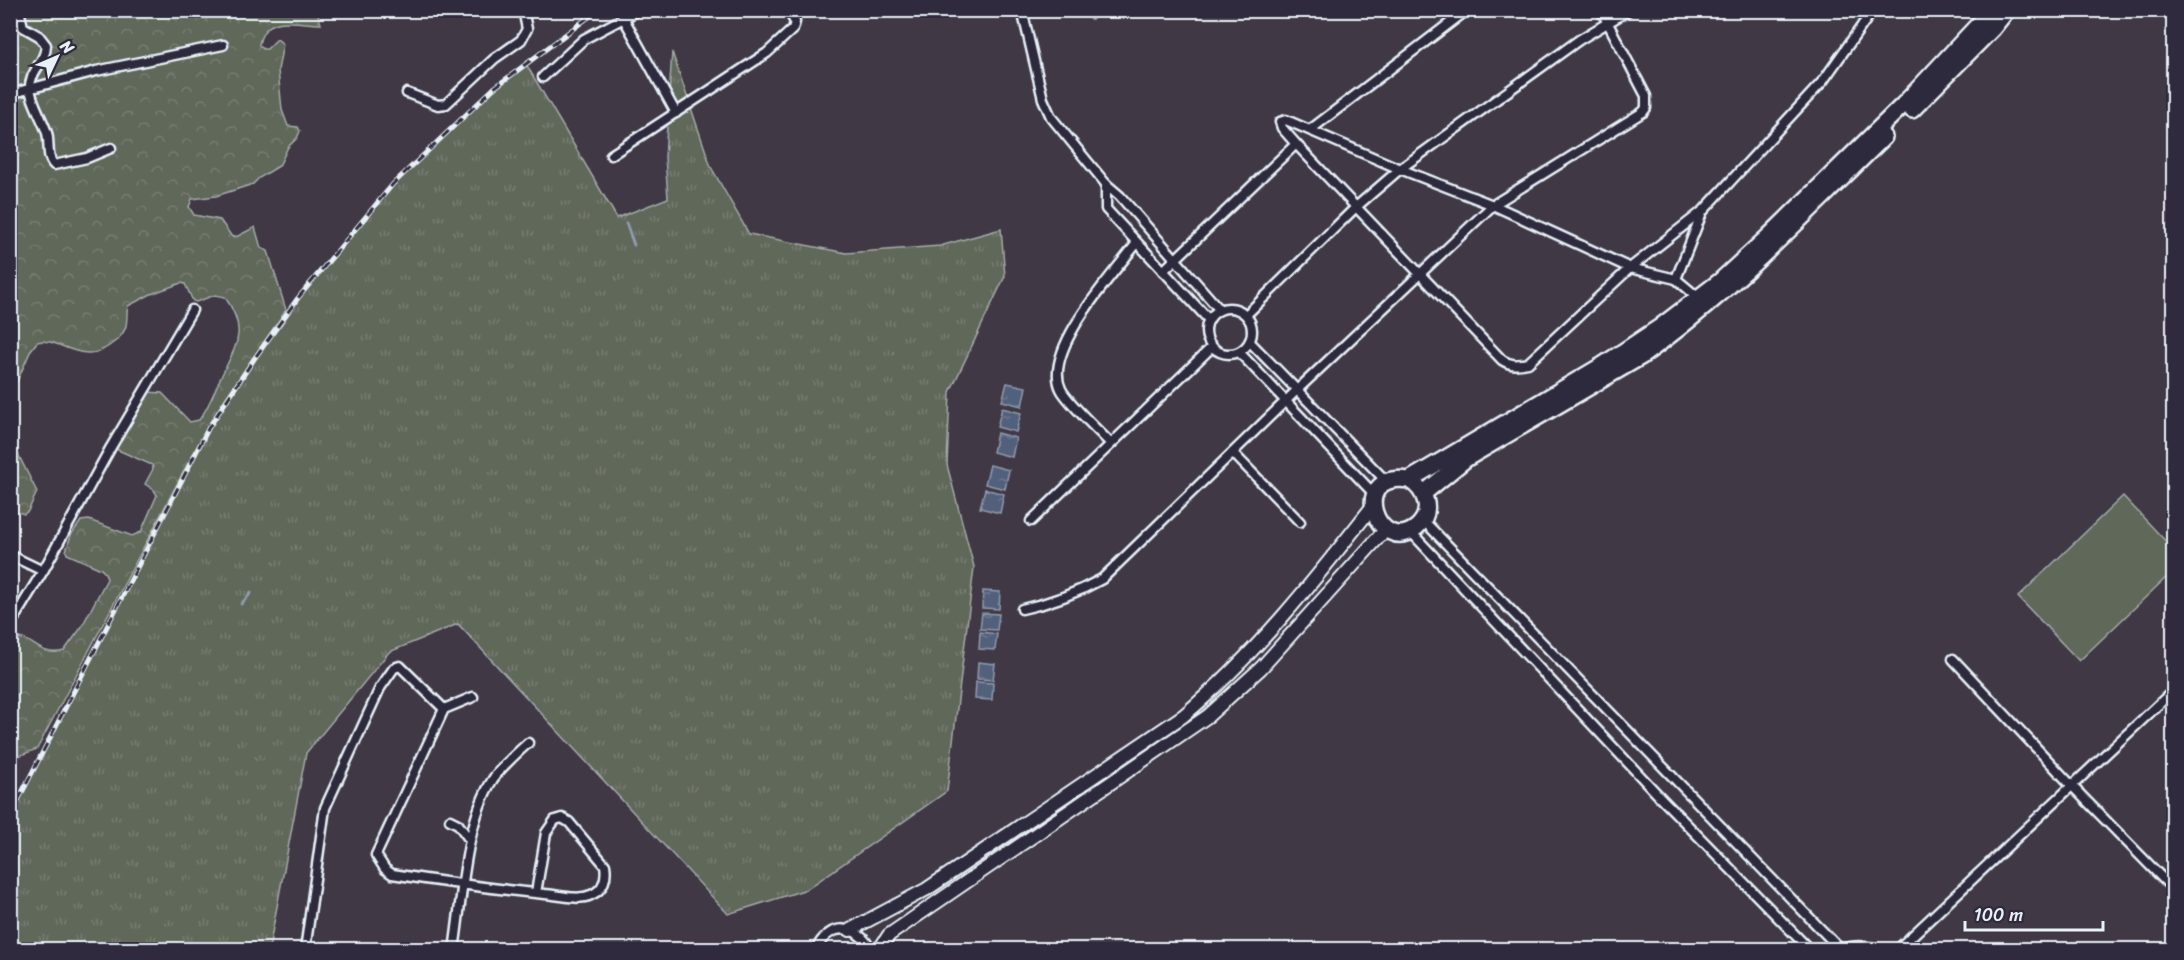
<svg xmlns="http://www.w3.org/2000/svg" width="2184" height="960" font-family="Sriracha,sans-serif">
  <defs>
    <pattern id="grass-tufts" width="24" height="20" patternUnits="userSpaceOnUse" patternTransform="scale(1.5)"><rect width="24" height="20" fill="#61675a"/><path d="M3 7l-1-3M5 7V3M7 7l1-3M15 17l-1-3M17 17v-4M19 17l1-3" fill="none" stroke="#787d72"/></pattern>
    <pattern id="forest-crowns" width="20" height="18" patternUnits="userSpaceOnUse" patternTransform="scale(1.5)"><rect width="20" height="18" fill="#61675a"/><path d="M2 6a3 3 0 1 1 6 0M12 15a3 3 0 1 1 6 0" fill="none" stroke="#787d72"/></pattern>
    <pattern id="water-ripples" width="26" height="14" patternUnits="userSpaceOnUse" patternTransform="scale(1.5)"><rect width="26" height="14" fill="#53617c"/><path d="M2 4q2-2 4 0t4 0M15 11q2-2 4 0t4 0" fill="none" stroke="#6c788f"/></pattern>
  </defs>
  <rect width="100%" height="100%" fill="#403945"/>
  <filter id="ink" filterUnits="userSpaceOnUse"><feTurbulence type="fractalNoise" baseFrequency=".0167" numOctaves="2"/><feDisplacementMap in="SourceGraphic" scale="12" xChannelSelector="R" yChannelSelector="G"/><feConvolveMatrix kernelMatrix="1 2 1 2 8 2 1 2 1" color-interpolation-filters="sRGB"/></filter>
  <g filter="url(#ink)">
    <polygon fill="url(#grass-tufts)" stroke="#a4aca9" stroke-width="1.5" points="672,52 711,167 749,234 846,253 940,246 1001,229 1005,276 950,392 947,465 974,567 947,791 807,889 728,914 458,624 389,652 306,753 269,949 11,949 10,816 209,427 254,359 298,298 393,184 494,88 526,64 617,218 668,198 665,157"/>
    <g fill="url(#forest-crowns)" stroke="#a4aca9" stroke-width="1.5">
      <path d="M11,11H317L321,24C298,24 264,12 259,45L263,49H267L277,39L283,44L278,70L282,110L288,126L298,127L300,131L297,138L288,147L279,166L259,178L253,184L216,196L192,199L189,207L194,215L220,220L232,237L238,236L255,227L261,248L268,251L286,310L222,403L196,448L37,749L11,759V638C34,635 38,658 64,651L81,628L107,579L105,573L101,569L67,554L66,551L71,535L81,521L89,520L132,536L141,532L157,495L154,490L145,484L153,469L152,465L118,450L113,445L147,392L162,393L190,422L199,420C209,407 213,394 220,379C236,345 249,332 225,297L215,295L196,302L193,301L185,284L181,283L151,294L128,306C126,313 128,322 125,329C122,336 115,342 109,346C81,366 58,336 37,342L31,350L11,395Z"/>
      <polygon points="11,435 16,440 16,450 37,492 28,511 24,514 11,510"/>
    </g>
    <polygon fill="#61675a" stroke="#a4aca9" stroke-width="1.5" points="2123,496 2173,549 2173,571 2079,661 2018,597"/>
    <g fill="url(#water-ripples)" stroke="#8f9bae" stroke-width="1.5">
      <polygon points="1007,383 1026,387 1022,406 1002,401"/>
      <polygon points="1002,408 1021,413 1016,432 997,427"/>
      <polygon points="997,433 1016,438 1012,457 993,452"/>
      <polygon points="990,465 1009,470 1005,489 985,484"/>
      <polygon points="985,489 1004,494 1000,513 980,508"/>
      <polygon points="983,591 1000,592 999,609 982,608"/>
      <polygon points="982,613 999,614 997,630 980,629"/>
      <polygon points="980,632 997,634 995,650 979,649"/>
      <polygon points="978,662 995,664 993,680 977,679"/>
      <polygon points="976,682 993,683 992,700 975,699"/>
    </g>
    <g fill="none" stroke-linecap="round" stroke-linejoin="round">
      <g stroke="#8f9bae" stroke-width="3">
        <polyline points="626,223 634,245"/>
        <polyline points="241,604 251,593"/>
      </g>
      <g stroke="#e8f1f8" stroke-width="13">
        <g id="street">
          <path d="M19,10L23,27L39,36L46,45C46,62 29,72 30,88C31,101 43,120 47,133C50,143 46,157 54,165L87,158L111,148"/>
          <polyline points="1022,10 1043,99 1051,117 1106,184 1120,196 1219,309"/>
          <polyline points="1090,10 1091,13"/>
          <polyline points="624,19 676,113"/>
          <polyline points="543,77 584,39 639,10"/>
          <polyline points="407,93 438,105 446,104 494,59 521,40 527,29 523,10"/>
          <polyline points="10,94 96,71 223,45"/>
          <polyline points="1310,130 1467,10"/>
          <polyline points="611,155 767,53 793,29 795,22 788,10"/>
          <polyline points="1106,184 1106,209 1209,320"/>
          <polyline points="1163,271 1296,144"/>
          <polyline points="1676,279 1702,213"/>
          <path d="M1700,299L1676,279L1630,268L1493,205L1400,169L1286,120L1280,122L1282,128L1296,144L1502,360C1511,366 1518,365 1528,363L1630,268L1704,210L1823,81L1873,10"/>
          <circle cx="1229" cy="331" r="23"/>
          <polyline points="1246,315 1356,207 1400,169 1579,40 1629,10"/>
          <polyline points="1250,342 1387,482"/>
          <polyline points="1239,352 1375,495"/>
          <path d="M1111,444C1100,432 1067,402 1061,389C1042,350 1114,273 1137,243"/>
          <polyline points="1233,453 1300,522"/>
          <polyline points="1423,520 1840,949"/>
          <polyline points="1031,521 1212,347"/>
          <polyline points="1410,531 1662,799 1810,950"/>
          <polyline points="10,555 43,571"/>
          <path d="M1022,609C1051,603 1075,594 1102,579L1297,390L1493,205L1643,112L1646,108V96L1601,10"/>
          <polyline points="10,625 43,571 111,447 192,310"/>
          <polyline points="1953,659 2072,786 2174,890"/>
          <path d="M473,697L444,709L376,855L385,869L392,874C443,882 494,889 545,894C559,895 578,901 591,895C604,890 607,877 605,865L569,822L562,818L555,820L546,833L536,893"/>
          <polyline points="450,820 458,824 469,839"/>
          <polyline points="305,950 325,808 380,688 394,668 400,666 444,709"/>
          <path d="M454,950C462,899 465,822 493,779C502,766 516,754 528,743"/>
          <path d="M816,950C828,922 858,923 871,950"/>
          <path d="M1840,950C1854,945 1864,945 1879,950"/>
          <polyline points="1897,950 2174,690"/>
        </g>
      </g>
      <g stroke="#e8f1f8" stroke-width="16">
        <g id="secondary">
          <path d="M850,930L927,889L1183,716C1255,655 1314,581 1372,507"/>
          <polyline points="879,950 889,935 1208,716 1261,668 1386,529"/>
        </g>
      </g>
      <g stroke="#e8f1f8" stroke-width="20">
        <g id="highway">
          <polyline points="1912,110 1992,29 2007,10"/>
          <path d="M1409,480C1426,490 1434,512 1417,527C1378,559 1346,471 1409,480L1603,365L1660,327L1719,282L1769,236L1903,105L1992,10"/>
          <path d="M1424,493L1467,458L1642,356C1731,292 1806,213 1884,137"/>
        </g>
      </g>
      <use href="#street" stroke="#2f2a3d" stroke-width="8"/>
      <use href="#secondary" stroke="#2f2a3d" stroke-width="12"/>
      <use href="#highway" stroke="#2f2a3d" stroke-width="15"/>
      <g stroke="#e8f1f8" stroke-width="5">
        <polyline id="rail" points="10,816 209,427 254,359 298,298 393,184 494,88 598,10"/>
      </g>
      <use href="#rail" stroke="#2f2a3d" stroke-width="3" stroke-dasharray="9" stroke-linecap="butt"/>
    </g>
  </g>
  <rect width="2184" height="960" fill="none" stroke="#2f2a3d" stroke-width="36"/>
  <rect x="18" y="18" width="2148" height="924" fill="none" stroke="#e8f1f8" stroke-width="2" filter="url(#ink)"/>
  <g transform="translate(57 57) rotate(46)" stroke="#2f2a3d" stroke-width="4.5" paint-order="stroke">
  <path d="M0-4.5L10 22L0 15L-10 22Z" fill="#e8f1f8"/>
  <text y="-9" font-size="16" font-weight="bold" text-anchor="middle" fill="#e8f1f8">N</text>
  </g>
  <path d="M1965 921v9h138v-9" fill="none" stroke="#e8f1f8" stroke-width="3"/>
  <text x="1974" y="921" font-size="18" fill="#e8f1f8" stroke="#2f2a3d" stroke-width="4.5" paint-order="stroke">100 m</text>
</svg>
